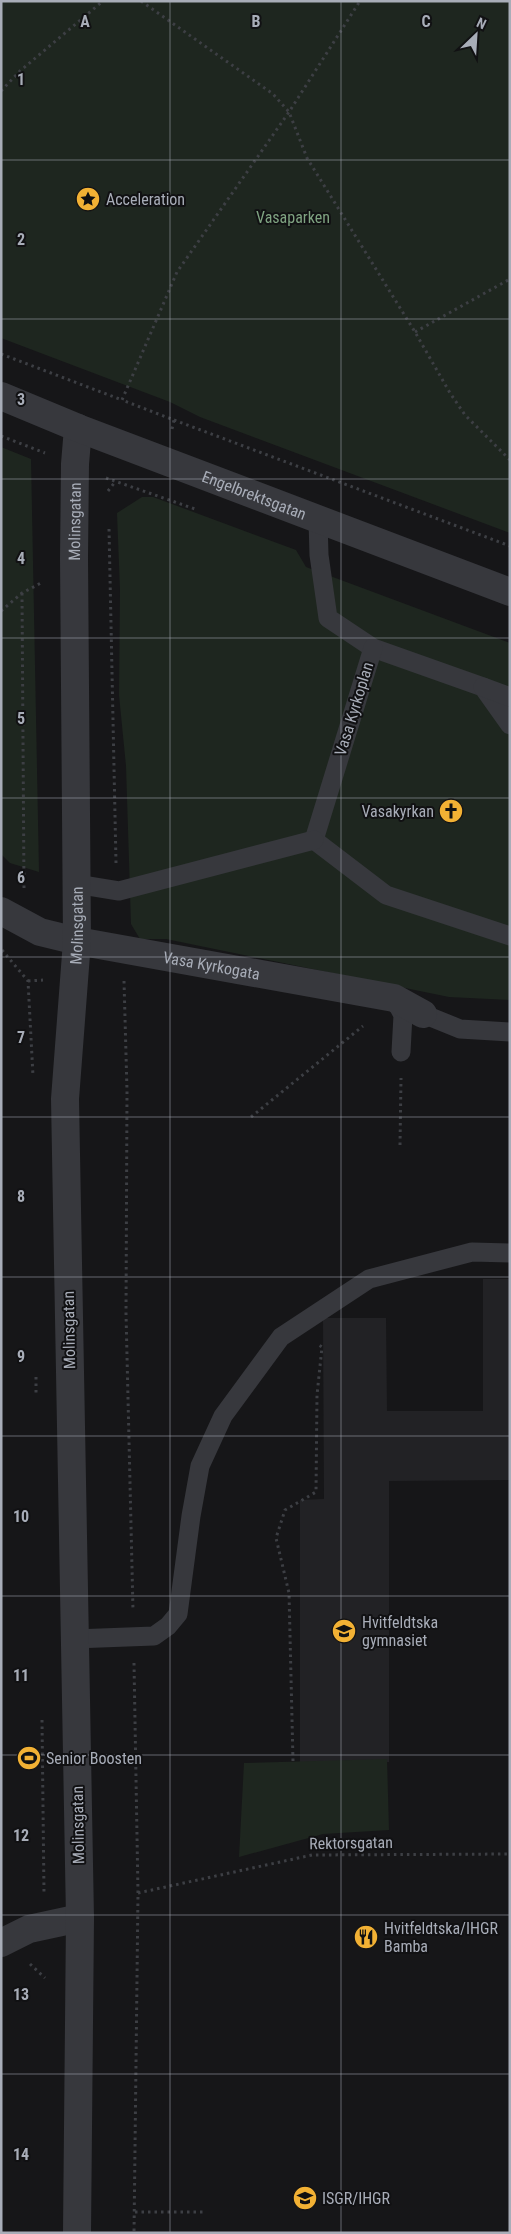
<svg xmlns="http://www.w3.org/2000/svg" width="511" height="2234" font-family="'Roboto Condensed',sans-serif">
  <rect width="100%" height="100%" fill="#161618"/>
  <polygon fill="#222225" points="483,1279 510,1279 510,1480 389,1481 389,1762 300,1762 300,1500 324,1499 323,1318 386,1318 387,1411 483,1411"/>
  <g fill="#1e261f">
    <polygon points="1,1 510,1 510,533 200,417 170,402 1,338"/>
    <polygon points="1,447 31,459 39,872 10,863 1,854"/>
    <polygon points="142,497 153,497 296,550 306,567 510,643 510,1000 449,997 166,939 140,939 131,924 126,766 119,695 120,590 117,513"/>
    <polygon points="387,1759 389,1830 323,1834 239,1857 244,1763"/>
  </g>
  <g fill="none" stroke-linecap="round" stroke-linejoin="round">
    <g stroke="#3d3f44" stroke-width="3" stroke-dasharray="2.5 4" stroke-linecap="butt">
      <polyline points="141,1 273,94 289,112 307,158 415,332 450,393 465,415 510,460"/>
      <polyline points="1,91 20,71 103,1"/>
      <polyline points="415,332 510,279"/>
      <polyline points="1,354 122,400"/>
      <polyline points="174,420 510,546"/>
      <polyline points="172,429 174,420 122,400 177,272 289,112 360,1"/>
      <polyline points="1,436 45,453"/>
      <polyline points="106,478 195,509"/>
      <polyline points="108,491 115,482"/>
      <polyline points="109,529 116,863"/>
      <polyline points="22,593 24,888"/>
      <polyline points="1,611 22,593 41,583"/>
      <polyline points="2,950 28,981 33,1076"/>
      <polyline points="28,981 43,980"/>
      <polyline points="124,981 127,1091 126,1313 133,1610"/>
      <polyline points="251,1117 363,1026"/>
      <polyline points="400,1145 401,1078"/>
      <polyline points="36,1377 36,1396"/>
      <polyline points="134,1663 138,1893 134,2233"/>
      <polyline points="42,1720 44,1893"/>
      <polyline points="293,1761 289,1593 276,1538 285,1510 316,1492 317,1395 322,1347 319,1345"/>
      <polyline points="138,1893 312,1855 510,1854"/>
      <polyline points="30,1964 45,1978"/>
      <polyline points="135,2212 204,2212"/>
    </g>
    <g stroke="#37383d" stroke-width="19">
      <polyline points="318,520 319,555 328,618 373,648 483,687 510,725"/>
      <polyline points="373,648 314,840 386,895 510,936"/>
      <polyline points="483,687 510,697"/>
      <polyline points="76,884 119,891 314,840"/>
      <polyline points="394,998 403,1015 401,1052"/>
      <polyline points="423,1014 460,1029 510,1032"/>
      <polyline points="74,1639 154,1636 168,1626 178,1614 191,1516 200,1466 223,1416 281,1337 369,1279 472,1252 510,1253"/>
    </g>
    <g stroke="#37383d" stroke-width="28">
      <path id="s1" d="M1,911L40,932L77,941L394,998L423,1014"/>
      <polyline points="1,1943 29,1929 80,1918"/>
      <path id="s2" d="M77,2233L80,1918L65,1099L77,941L74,558L75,464L78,428"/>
    </g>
    <path stroke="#37383d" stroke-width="28" id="s3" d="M1,396L78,428L510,592"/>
  </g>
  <path fill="none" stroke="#a8adb8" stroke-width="1" stroke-opacity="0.55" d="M170,1V2233M341,1V2233M1,160H510M1,319H510M1,479H510M1,638H510M1,798H510M1,957H510M1,1117H510M1,1277H510M1,1436H510M1,1596H510M1,1755H510M1,1915H510M1,2074H510"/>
  <defs>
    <g id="sight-disc" transform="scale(1.25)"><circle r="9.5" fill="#f2b134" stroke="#111113"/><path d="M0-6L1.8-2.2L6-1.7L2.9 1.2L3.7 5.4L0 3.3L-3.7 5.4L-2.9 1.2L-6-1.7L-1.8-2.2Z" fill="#111"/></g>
    <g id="church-disc" transform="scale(1.25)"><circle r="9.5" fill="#f2b134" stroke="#111113"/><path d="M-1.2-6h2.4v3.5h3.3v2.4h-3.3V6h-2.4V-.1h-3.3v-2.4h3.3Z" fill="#111"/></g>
    <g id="school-disc" transform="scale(1.25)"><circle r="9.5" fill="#f2b134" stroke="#111113"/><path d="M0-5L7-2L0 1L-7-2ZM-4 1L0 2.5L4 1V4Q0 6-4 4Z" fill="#111"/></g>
    <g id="stadium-disc" transform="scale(1.25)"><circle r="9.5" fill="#f2b134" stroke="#111113"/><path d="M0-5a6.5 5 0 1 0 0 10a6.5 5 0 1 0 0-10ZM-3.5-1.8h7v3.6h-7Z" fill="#111"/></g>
    <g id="restaurant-disc" transform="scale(1.25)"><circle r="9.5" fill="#f2b134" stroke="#111113"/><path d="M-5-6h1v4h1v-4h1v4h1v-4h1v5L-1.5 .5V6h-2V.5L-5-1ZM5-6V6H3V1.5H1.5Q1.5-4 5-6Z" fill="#111"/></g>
  </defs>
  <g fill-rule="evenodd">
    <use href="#sight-disc" x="88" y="199"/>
    <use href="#church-disc" x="451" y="811"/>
    <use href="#school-disc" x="344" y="1631"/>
    <use href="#stadium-disc" x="29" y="1758"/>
    <use href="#restaurant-disc" x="366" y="1937"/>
    <use href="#school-disc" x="305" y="2198"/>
  </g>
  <g text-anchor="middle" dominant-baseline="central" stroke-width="4" stroke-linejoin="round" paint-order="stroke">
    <g font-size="16" fill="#a8adb8" stroke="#111113" text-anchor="start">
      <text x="106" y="199">Acceleration</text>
      <text x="434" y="811" text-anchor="end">Vasakyrkan</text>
      <text x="362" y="1622">Hvitfeldtska<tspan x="362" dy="18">gymnasiet</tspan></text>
      <text x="46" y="1758">Senior Boosten</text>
      <text x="384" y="1928">Hvitfeldtska/IHGR<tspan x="384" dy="18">Bamba</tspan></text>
      <text x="322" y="2198">ISGR/IHGR</text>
    </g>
    <g font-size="16" fill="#7fa381" stroke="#111113">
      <text x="293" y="217">Vasaparken</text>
    </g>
    <g font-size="16" fill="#a8adb8" stroke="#111113">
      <text stroke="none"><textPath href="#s3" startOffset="272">Engelbrektsgatan</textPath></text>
      <text stroke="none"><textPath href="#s2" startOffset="1712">Molinsgatan</textPath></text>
      <text transform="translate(354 709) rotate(-73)">Vasa Kyrkoplan</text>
      <text stroke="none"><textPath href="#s2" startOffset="1308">Molinsgatan</textPath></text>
      <text stroke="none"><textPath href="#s1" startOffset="219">Vasa Kyrkogata</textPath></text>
      <text transform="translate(69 1330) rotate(-91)">Molinsgatan</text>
      <text transform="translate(78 1825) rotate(-91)">Molinsgatan</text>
      <text transform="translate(351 1843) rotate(-1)">Rektorsgatan</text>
    </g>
  </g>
  <g font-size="16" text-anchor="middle" font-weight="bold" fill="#a8adb8" stroke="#111113" stroke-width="4" stroke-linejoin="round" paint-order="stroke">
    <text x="85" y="27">A</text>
    <text x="256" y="27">B</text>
    <text x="426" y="27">C</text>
    <text x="21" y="85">1</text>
    <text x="21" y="245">2</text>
    <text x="21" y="405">3</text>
    <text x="21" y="564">4</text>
    <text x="21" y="724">5</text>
    <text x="21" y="883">6</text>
    <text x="21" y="1043">7</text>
    <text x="21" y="1202">8</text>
    <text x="21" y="1362">9</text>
    <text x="21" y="1522">10</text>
    <text x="21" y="1681">11</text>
    <text x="21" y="1841">12</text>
    <text x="21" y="2000">13</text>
    <text x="21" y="2160">14</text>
  </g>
  <rect width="511" height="2234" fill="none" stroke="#a8adb8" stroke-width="5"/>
  <g transform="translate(476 35) rotate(25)" stroke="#111113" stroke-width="4" paint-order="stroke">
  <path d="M0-4L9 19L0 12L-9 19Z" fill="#a8adb8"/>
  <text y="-8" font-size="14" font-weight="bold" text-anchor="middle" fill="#a8adb8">N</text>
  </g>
</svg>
